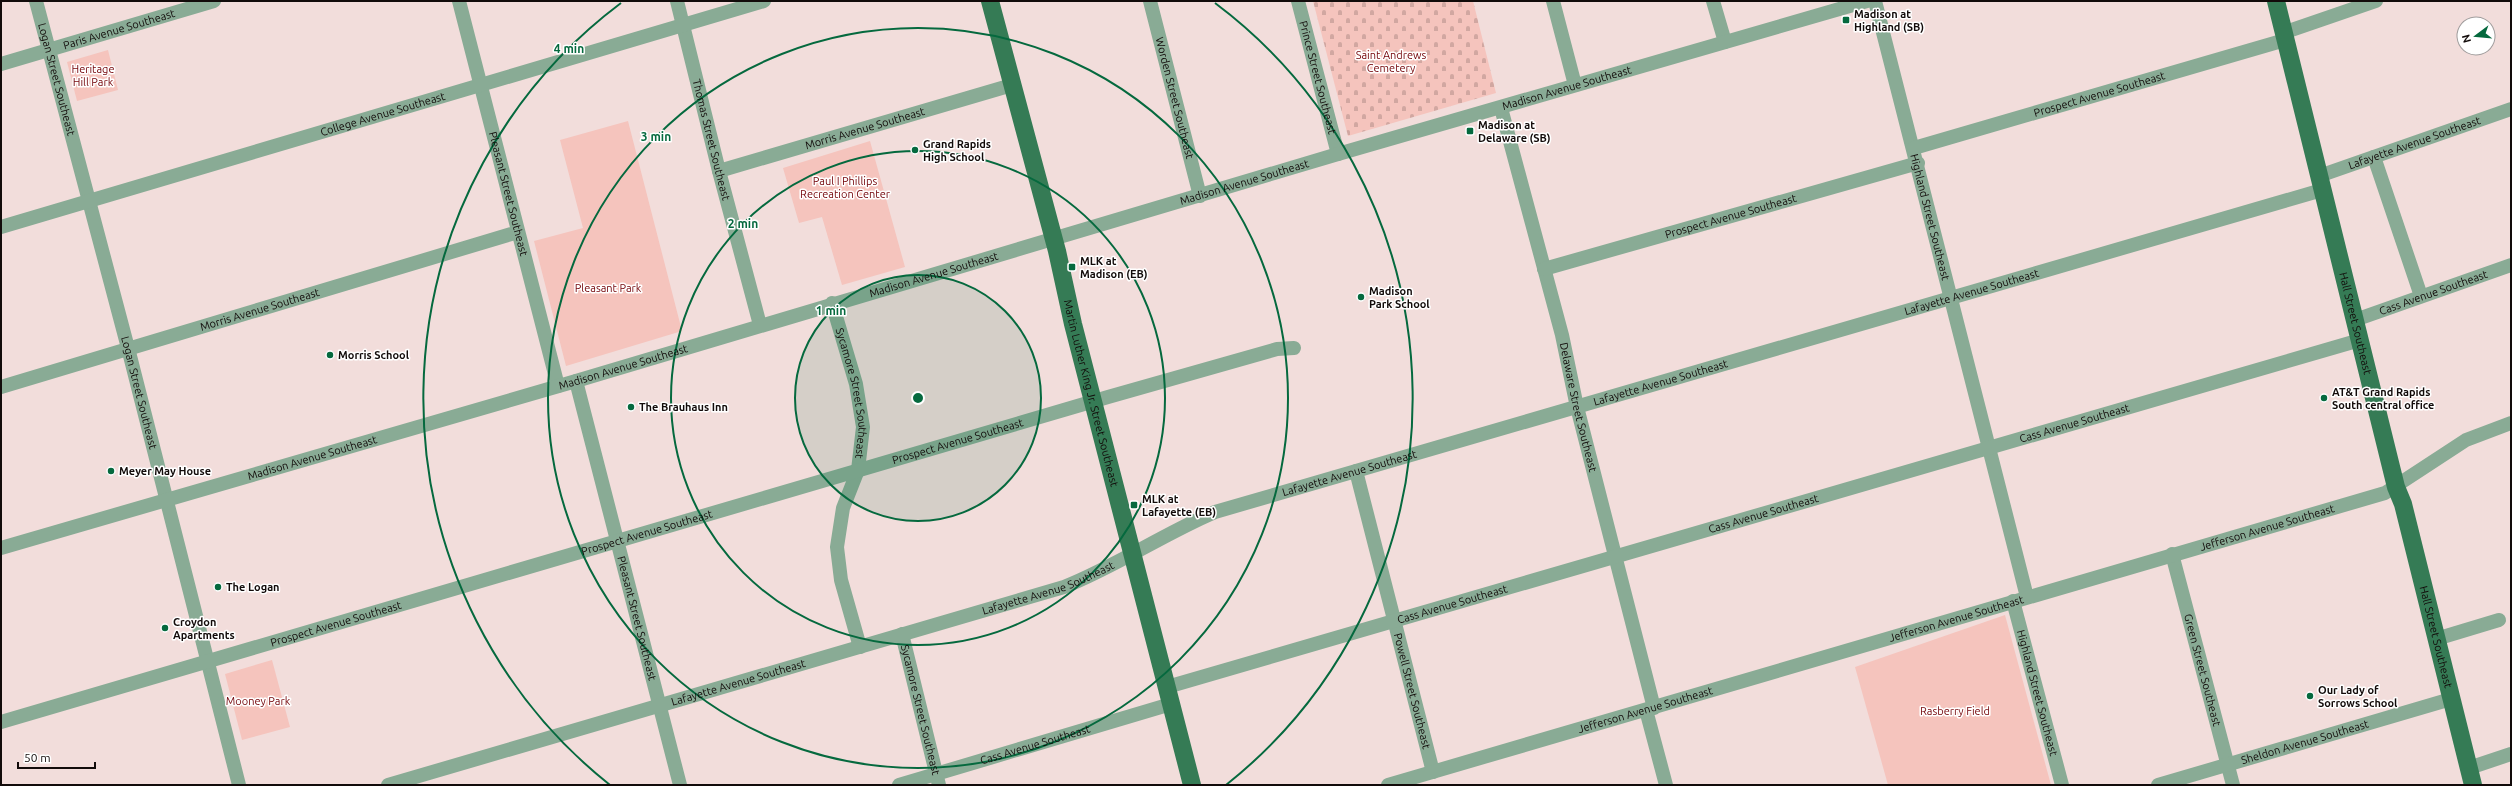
<svg xmlns="http://www.w3.org/2000/svg" width="2512" height="786" font-family="Ubuntu,sans-serif">
  <defs>
    <pattern id="cemetery-stones" width="16" height="16" patternUnits="userSpaceOnUse"><rect width="16" height="16" fill="#f5c4bd"/><path d="M2 7V4a2 2 0 0 1 4 0v3zM10 15v-3a2 2 0 0 1 4 0v3z" fill="#d1a7a1"/></pattern>
  </defs>
  <rect width="100%" height="100%" fill="#f2dddb"/>
  <polygon fill="url(#cemetery-stones)" points="1313,1 1473,1 1496,93 1348,136"/>
  <g fill="#f5c4bd">
    <polygon points="108,50 118,90 77,101 67,62"/>
    <polygon points="628,121 682,331 566,366 534,241 583,228 560,140"/>
    <polygon points="870,141 905,267 842,285 822,217 799,223 783,168"/>
    <polygon points="2005,615 2051,785 1888,785 1855,667"/>
    <polygon points="272,660 290,727 242,740 225,674"/>
  </g>
  <g fill="none" stroke-linecap="round" stroke-linejoin="round">
    <g stroke="#89ab95" stroke-width="14">
      <path id="s1" d="M36,1L128,348L239,785"/>
      <path id="s2" d="M459,1L558,386"/>
      <path id="s3" d="M677,1L719,171L760,325"/>
      <path id="s4" d="M1150,1L1200,196"/>
      <path id="s5" d="M1298,1L1338,154"/>
      <polyline points="1553,1 1575,85"/>
      <polyline points="1713,1 1725,42"/>
      <path id="s6" d="M1875,1L2027,597"/>
      <polyline points="2283,33 2376,1"/>
      <path id="s7" d="M1,64L214,1"/>
      <path id="s8" d="M1501,108L1562,335L1577,407L1654,708"/>
      <path id="s9" d="M1914,148L2285,40"/>
      <polyline points="2374,157 2421,296"/>
      <path id="s10" d="M719,171L1012,85"/>
      <path id="s11" d="M2319,176L2511,109"/>
      <path id="s12" d="M1,227L764,1"/>
      <path id="s13" d="M1544,269L1918,163"/>
      <path id="s14" d="M832,303L856,384L863,427L858,470L843,508L837,547L841,580L860,647"/>
      <path id="s15" d="M2355,320L2511,265"/>
      <path id="s16" d="M576,381L680,785"/>
      <path id="s17" d="M1,387L518,232"/>
      <path id="s18" d="M1356,471L1433,772"/>
      <path id="s19" d="M1,548L576,381L1338,154L1867,1"/>
      <path id="s20" d="M2172,554L2233,785"/>
      <path id="s21" d="M2013,601L2062,785"/>
      <path id="s22" d="M902,634L939,785"/>
      <polyline points="2436,639 2499,620"/>
      <path id="s23" d="M1167,687L2360,340"/>
      <polyline points="1646,710 1666,785"/>
      <path id="s24" d="M1,722L1108,397L1277,349L1294,348"/>
      <polyline points="2469,768 2511,754"/>
      <path id="s25" d="M388,785L1064,587C1117,566 1163,534 1215,512L2322,190"/>
      <path id="s26" d="M899,785L1171,704"/>
      <path id="s27" d="M1388,785L2385,493L2466,440L2511,423"/>
      <path id="s28" d="M2158,785L2451,699"/>
    </g>
    <g stroke="#357b55" stroke-width="18">
      <path id="s29" d="M990,1L1057,251L1073,324L1192,785"/>
      <path id="s30" d="M2276,1L2396,487L2403,504L2473,785"/>
    </g>
  </g>
  <circle cx="918" cy="398" r="123" fill="#05693e" fill-opacity=".12"/>
  <g fill="none" stroke="#05693e" stroke-width="2">
    <circle cx="918" cy="398" r="123"/>
    <circle cx="918" cy="398" r="247"/>
    <circle cx="918" cy="398" r="370"/>
    <path d="M610 785A494 494 0 0 1 621 3M1215 3A494 494 0 0 1 1226 785"/>
  </g>
  <g fill="#05693e" stroke="#fff" stroke-width="1.5">
    <rect x="1842" y="16" width="8" height="8" rx="2"/>
    <rect x="1466" y="127" width="8" height="8" rx="2"/>
    <circle cx="915" cy="150" r="4"/>
    <rect x="1068" y="263" width="8" height="8" rx="2"/>
    <circle cx="1361" cy="297" r="4"/>
    <circle cx="330" cy="355" r="4"/>
    <circle cx="2324" cy="398" r="4"/>
    <circle cx="631" cy="407" r="4"/>
    <circle cx="111" cy="471" r="4"/>
    <rect x="1130" y="501" width="8" height="8" rx="2"/>
    <circle cx="218" cy="587" r="4"/>
    <circle cx="165" cy="628" r="4"/>
    <circle cx="2310" cy="696" r="4"/>
  </g>
  <g text-anchor="middle" dominant-baseline="central" stroke-width="3" stroke-linejoin="round" paint-order="stroke">
    <g font-size="11" font-weight="bold" fill="#120b0a" stroke="#fff" text-anchor="start">
      <text x="1854" y="14">Madison at<tspan x="1854" dy="13">Highland (SB)</tspan></text>
      <text x="1478" y="125">Madison at<tspan x="1478" dy="13">Delaware (SB)</tspan></text>
      <text x="923" y="144">Grand Rapids<tspan x="923" dy="13">High School</tspan></text>
      <text x="1080" y="261">MLK at<tspan x="1080" dy="13">Madison (EB)</tspan></text>
      <text x="1369" y="291">Madison<tspan x="1369" dy="13">Park School</tspan></text>
      <text x="338" y="355">Morris School</text>
      <text x="2332" y="392">AT&amp;T Grand Rapids<tspan x="2332" dy="13">South central office</tspan></text>
      <text x="639" y="407">The Brauhaus Inn</text>
      <text x="119" y="471">Meyer May House</text>
      <text x="1142" y="499">MLK at<tspan x="1142" dy="13">Lafayette (EB)</tspan></text>
      <text x="226" y="587">The Logan</text>
      <text x="173" y="622">Croydon<tspan x="173" dy="13">Apartments</tspan></text>
      <text x="2318" y="690">Our Lady of<tspan x="2318" dy="13">Sorrows School</tspan></text>
    </g>
    <g font-size="11" fill="#120b0a" stroke="#fff">
      <text stroke="none"><textPath href="#s7" startOffset="123">Paris Avenue Southeast</textPath></text>
      <text stroke="none"><textPath href="#s5" startOffset="79">Prince Street Southeast</textPath></text>
      <text stroke="none"><textPath href="#s1" startOffset="81">Logan Street Southeast</textPath></text>
      <text stroke="none"><textPath href="#s19" startOffset="1632">Madison Avenue Southeast</textPath></text>
      <text stroke="none"><textPath href="#s9" startOffset="193">Prospect Avenue Southeast</textPath></text>
      <text stroke="none"><textPath href="#s4" startOffset="100">Worden Street Southeast</textPath></text>
      <text stroke="none"><textPath href="#s12" startOffset="398">College Avenue Southeast</textPath></text>
      <text stroke="none"><textPath href="#s10" startOffset="152">Morris Avenue Southeast</textPath></text>
      <text stroke="none"><textPath href="#s3" startOffset="143">Thomas Street Southeast</textPath></text>
      <text stroke="none"><textPath href="#s11" startOffset="101">Lafayette Avenue Southeast</textPath></text>
      <text stroke="none"><textPath href="#s19" startOffset="1296">Madison Avenue Southeast</textPath></text>
      <text stroke="none"><textPath href="#s2" startOffset="199">Pleasant Street Southeast</textPath></text>
      <text stroke="none"><textPath href="#s13" startOffset="194">Prospect Avenue Southeast</textPath></text>
      <text stroke="none"><textPath href="#s6" startOffset="223">Highland Street Southeast</textPath></text>
      <text stroke="none"><textPath href="#s19" startOffset="972">Madison Avenue Southeast</textPath></text>
      <text stroke="none"><textPath href="#s25" startOffset="1661">Lafayette Avenue Southeast</textPath></text>
      <text stroke="none"><textPath href="#s15" startOffset="83">Cass Avenue Southeast</textPath></text>
      <text stroke="none"><textPath href="#s17" startOffset="270">Morris Avenue Southeast</textPath></text>
      <text stroke="none"><textPath href="#s30" startOffset="332">Hall Street Southeast</textPath></text>
      <text stroke="none"><textPath href="#s19" startOffset="648">Madison Avenue Southeast</textPath></text>
      <text stroke="none"><textPath href="#s25" startOffset="1337">Lafayette Avenue Southeast</textPath></text>
      <text stroke="none"><textPath href="#s1" startOffset="405">Logan Street Southeast</textPath></text>
      <text stroke="none"><textPath href="#s29" startOffset="405">Martin Luther King Jr. Street Southeast</textPath></text>
      <text stroke="none"><textPath href="#s14" startOffset="93">Sycamore Street Southeast</textPath></text>
      <text stroke="none"><textPath href="#s8" startOffset="309">Delaware Street Southeast</textPath></text>
      <text stroke="none"><textPath href="#s23" startOffset="945">Cass Avenue Southeast</textPath></text>
      <text stroke="none"><textPath href="#s24" startOffset="997">Prospect Avenue Southeast</textPath></text>
      <text stroke="none"><textPath href="#s19" startOffset="324">Madison Avenue Southeast</textPath></text>
      <text stroke="none"><textPath href="#s25" startOffset="1013">Lafayette Avenue Southeast</textPath></text>
      <text stroke="none"><textPath href="#s23" startOffset="621">Cass Avenue Southeast</textPath></text>
      <text stroke="none"><textPath href="#s27" startOffset="916">Jefferson Avenue Southeast</textPath></text>
      <text stroke="none"><textPath href="#s24" startOffset="673">Prospect Avenue Southeast</textPath></text>
      <text stroke="none"><textPath href="#s25" startOffset="689">Lafayette Avenue Southeast</textPath></text>
      <text stroke="none"><textPath href="#s23" startOffset="297">Cass Avenue Southeast</textPath></text>
      <text stroke="none"><textPath href="#s16" startOffset="245">Pleasant Street Southeast</textPath></text>
      <text stroke="none"><textPath href="#s27" startOffset="592">Jefferson Avenue Southeast</textPath></text>
      <text stroke="none"><textPath href="#s24" startOffset="349">Prospect Avenue Southeast</textPath></text>
      <text stroke="none"><textPath href="#s30" startOffset="656">Hall Street Southeast</textPath></text>
      <text stroke="none"><textPath href="#s20" startOffset="120">Green Street Southeast</textPath></text>
      <text stroke="none"><textPath href="#s25" startOffset="365">Lafayette Avenue Southeast</textPath></text>
      <text stroke="none"><textPath href="#s18" startOffset="227">Powell Street Southeast</textPath></text>
      <text stroke="none"><textPath href="#s21" startOffset="95">Highland Street Southeast</textPath></text>
      <text stroke="none"><textPath href="#s22" startOffset="78">Sycamore Street Southeast</textPath></text>
      <text stroke="none"><textPath href="#s27" startOffset="268">Jefferson Avenue Southeast</textPath></text>
      <text stroke="none"><textPath href="#s28" startOffset="153">Sheldon Avenue Southeast</textPath></text>
      <text stroke="none"><textPath href="#s26" startOffset="142">Cass Avenue Southeast</textPath></text>
    </g>
    <g font-size="11" fill="#730308" stroke="#fff">
      <text x="1391" y="55">Saint Andrews<tspan x="1391" dy="13">Cemetery</tspan></text>
      <text x="93" y="69">Heritage<tspan x="93" dy="13">Hill Park</tspan></text>
      <text x="845" y="181">Paul I Phillips<tspan x="845" dy="13">Recreation Center</tspan></text>
      <text x="608" y="288">Pleasant Park</text>
      <text x="258" y="701">Mooney Park</text>
      <text x="1955" y="711">Rasberry Field</text>
    </g>
  </g>
  <circle cx="918" cy="398" r="6" fill="#05693e" stroke="#fff" stroke-width="2"/>
  <g font-size="12" text-anchor="middle" font-weight="bold" fill="#05693e" stroke="#fff" stroke-width="3" stroke-linejoin="round" paint-order="stroke">
    <text x="569" y="53">4 min</text>
    <text x="656" y="141">3 min</text>
    <text x="743" y="228">2 min</text>
    <text x="831" y="315">1 min</text>
  </g>
  <rect width="2512" height="786" fill="none" stroke="#120b0a" stroke-width="4"/>
  <g transform="translate(2476 36) rotate(254)"><circle r="19" fill="#ffffff" stroke="#a09d9d"/>
  <path d="M0-3L7 15L0 10L-7 15Z" fill="#05693e"/>
  <text y="-6" font-size="11" font-weight="bold" text-anchor="middle" fill="#120b0a">N</text>
  </g>
  <path d="M18 762v6h77v-6" fill="none" stroke="#120b0a" stroke-width="2"/>
  <text x="24" y="762" font-size="12" fill="#120b0a" stroke="#ffffff" stroke-width="3" paint-order="stroke">50 m</text>
</svg>
